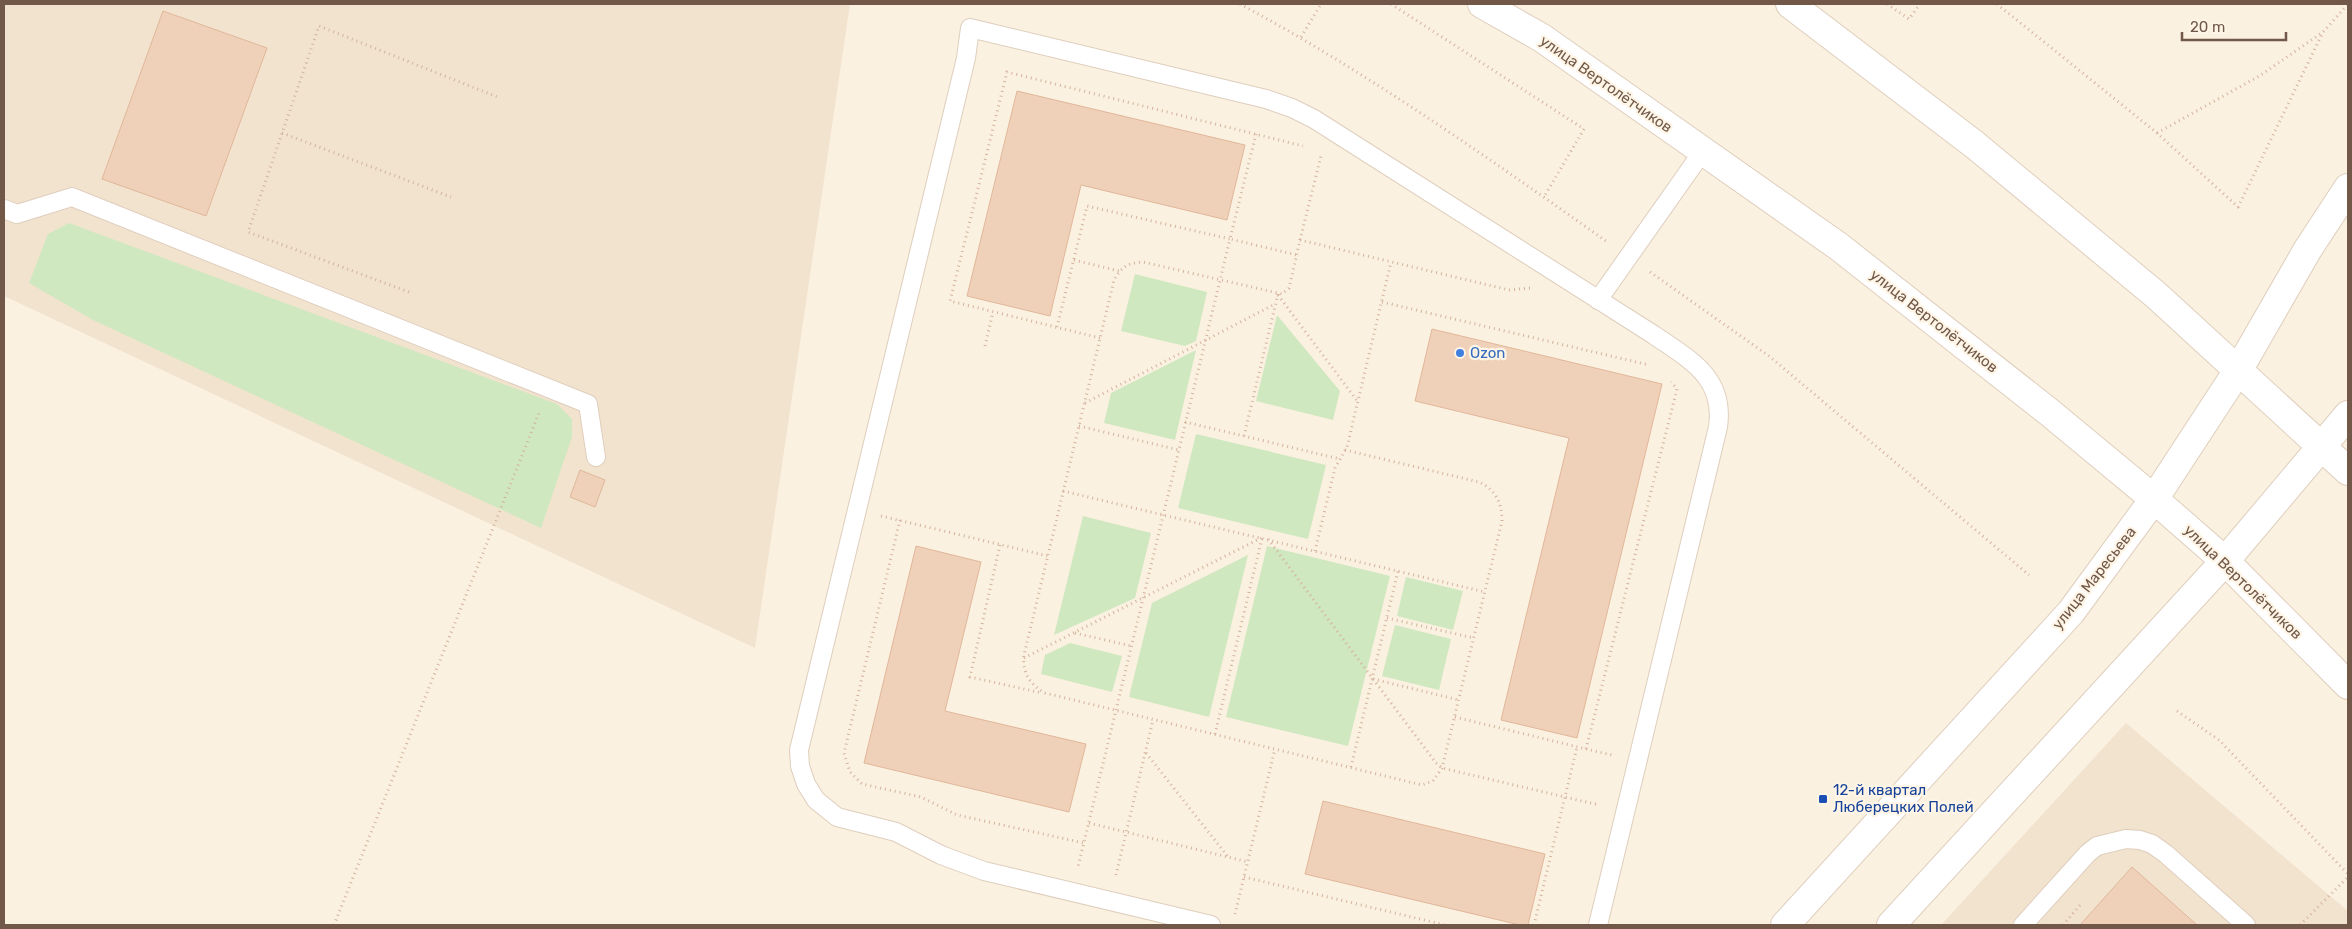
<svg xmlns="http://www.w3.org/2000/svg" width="2352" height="929" font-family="Rubik,sans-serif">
  <rect width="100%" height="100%" fill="#fbf1e1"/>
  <g fill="#f2e3cf">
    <polygon points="4,4 850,4 755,648 4,296"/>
    <polygon points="2126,723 2348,911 2348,925 1941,925"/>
  </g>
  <g fill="#cfe8c0">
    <polygon points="69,223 557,404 572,419 572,437 541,528 93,320 29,283 48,234"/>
    <polygon points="1135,274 1207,292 1196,341 1185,346 1121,331"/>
    <polygon points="1277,315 1340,391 1333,420 1256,401"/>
    <polygon points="1196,350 1175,440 1104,423 1111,393"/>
    <polygon points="1196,434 1326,465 1308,539 1178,508"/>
    <polygon points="1083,516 1151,533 1135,598 1054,635"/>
    <polygon points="1267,546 1390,576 1348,746 1226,717"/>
    <polygon points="1248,555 1209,717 1129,697 1152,603"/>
    <polygon points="1406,577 1463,591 1453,630 1397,616"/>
    <polygon points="1395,625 1451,639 1439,690 1382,676"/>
    <polygon points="1070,643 1122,656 1112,692 1041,674 1045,655"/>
  </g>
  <g fill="#efd0b9" stroke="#e1b79a">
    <polygon points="163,11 267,48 206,216 102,179"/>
    <polygon points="1017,91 1245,145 1227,220 1081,185 1050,316 967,296"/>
    <polygon points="1432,329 1662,384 1577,738 1501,720 1569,438 1415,401"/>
    <polygon points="580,470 605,480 595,507 570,497"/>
    <polygon points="916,546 981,562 945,711 1086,744 1069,812 864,763"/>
    <polygon points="1323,801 1545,854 1528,925 1520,925 1305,874"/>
    <polygon points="2132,867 2197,925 2080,925"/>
  </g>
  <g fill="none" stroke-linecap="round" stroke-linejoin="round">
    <g stroke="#dfcebd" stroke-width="20">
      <g id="service">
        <polyline points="4,209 17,214 72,197 588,404 596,457"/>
        <polyline points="1598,300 1703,151"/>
        <path d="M1211,925L984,871L941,855L896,832L837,817L816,800L806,784L800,766L799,750L966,58L970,28L1266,99L1292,108L1314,119L1654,335C1690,360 1725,377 1718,427L1598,925"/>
        <polyline points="2023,925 2088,853 2097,846 2126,839 2140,840 2152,844 2166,854 2246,925"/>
      </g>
    </g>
    <g stroke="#dfcebd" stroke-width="30">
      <g id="tertiary">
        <polyline points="1482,4 1542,38 1838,246 2049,412 2154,499 2225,561 2348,685"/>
        <polyline points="1790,4 1975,145 2156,295 2348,471"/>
        <polyline points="1785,925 2071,612 2154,499 2239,369 2308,249 2348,188"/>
        <polyline points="1891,925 2225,561 2348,415"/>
      </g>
    </g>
    <g stroke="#d4b39d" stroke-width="3" stroke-dasharray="1 4" stroke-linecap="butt">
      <path d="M1240,4C1368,73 1487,157 1606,241"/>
      <polyline points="1391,4 1584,129 1544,197"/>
      <polyline points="1887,4 1909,19 1920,4"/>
      <polyline points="1997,4 2157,133 2238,207 2323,32"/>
      <polyline points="1301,37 1321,4"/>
      <polyline points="282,133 451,197"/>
      <polyline points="2157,133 2261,75 2323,32 2348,4"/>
      <polyline points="1256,134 1230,239 1297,255"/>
      <polyline points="1300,240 1321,156"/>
      <polyline points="1074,260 1119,271"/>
      <polyline points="1650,272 1769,356 2029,575"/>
      <polyline points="409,292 248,232 319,26 500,98"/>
      <polyline points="1278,295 1358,402"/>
      <polyline points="1382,302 1649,365"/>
      <polyline points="1057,327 1087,206 1230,239 1078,867"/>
      <polyline points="1100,338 950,301 1007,72 1303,146"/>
      <polyline points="985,346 993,312"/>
      <polyline points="1085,403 1275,304"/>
      <polyline points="1185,422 1340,459"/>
      <polyline points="1079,426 1179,450"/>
      <polyline points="1244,436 1278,294"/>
      <path d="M1345,450L1479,482C1496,490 1502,503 1502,521L1442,768L1433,781L1422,785L1045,693C1030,685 1022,672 1024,655L1114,280C1122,266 1128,263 1143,262L1282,294L1289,288L1300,240L1509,290L1531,288"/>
      <polyline points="1063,491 1485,592"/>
      <polyline points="881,516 1048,556"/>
      <polyline points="900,520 844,753 850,772 862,784 921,797 957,815 1084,843"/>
      <polyline points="1268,539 1436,763 1442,768 1599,805"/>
      <polyline points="1000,545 970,677 1042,693"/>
      <polyline points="1315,551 1335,468 1347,447 1391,262"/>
      <polyline points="1387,618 1474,638"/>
      <polyline points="1075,633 1131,646"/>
      <polyline points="1024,658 1261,538"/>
      <polyline points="1373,679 1459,700"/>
      <polyline points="2177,711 2219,740 2348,874"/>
      <polyline points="1455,717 1586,749 1677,389 1671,382"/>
      <polyline points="1215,734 1262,538"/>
      <polyline points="1586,749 1612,755"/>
      <polyline points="1146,753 1229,858"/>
      <polyline points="1351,767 1398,571"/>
      <polyline points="1089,823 1248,862"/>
      <polyline points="1116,875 1153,720"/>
      <polyline points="1244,877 1445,925"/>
      <polyline points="1235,914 1275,749"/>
      <polyline points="334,925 539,413"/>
      <polyline points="1534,925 1577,747"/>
      <polyline points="2063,925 2082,903"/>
      <polyline points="2300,925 2348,877"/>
    </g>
    <use href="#service" stroke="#fff" stroke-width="18"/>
    <use href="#tertiary" stroke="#fff" stroke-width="28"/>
  </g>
  <circle fill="#3f7fe0" stroke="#fef5e6" stroke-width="2" cx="1460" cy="353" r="5"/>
  <rect fill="#1a4fb4" stroke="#fef5e6" stroke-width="2" x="1818" y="794" width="10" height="10" rx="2.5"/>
  <g text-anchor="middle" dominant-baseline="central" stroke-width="4.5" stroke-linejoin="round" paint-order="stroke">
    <g font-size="15" fill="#715849" stroke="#fef5e6">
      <text transform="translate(1606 84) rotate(35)">улица Вертолётчиков</text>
      <text transform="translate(1934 321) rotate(38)">улица Вертолётчиков</text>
      <text transform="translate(2094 578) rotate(-52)">улица Маресьева</text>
      <text transform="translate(2243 582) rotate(44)">улица Вертолётчиков</text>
    </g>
    <g font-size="15" fill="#366cbe" stroke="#fef5e6" text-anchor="start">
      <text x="1470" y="353">Ozon</text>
    </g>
    <g font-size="15" fill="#164399" stroke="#fef5e6" text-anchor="start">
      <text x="1833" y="790">12-й квартал<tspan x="1833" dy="17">Люберецких Полей</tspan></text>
    </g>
  </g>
  <rect width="2352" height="929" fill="none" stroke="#715849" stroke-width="10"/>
  <path d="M2182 32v8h104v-8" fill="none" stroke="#715849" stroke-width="2.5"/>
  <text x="2190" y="32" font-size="15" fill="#715849" stroke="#fef5e6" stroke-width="4" paint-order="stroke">20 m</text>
</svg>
